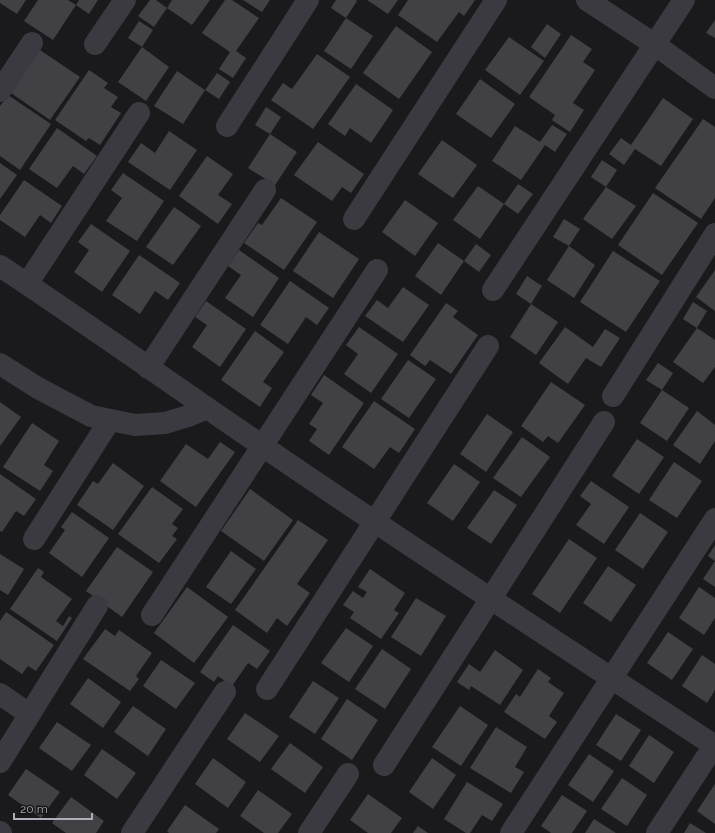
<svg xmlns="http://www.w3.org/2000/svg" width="715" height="833" font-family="Raleway,sans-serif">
  <rect width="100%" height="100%" fill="#1a191b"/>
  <g fill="#414145">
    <polygon points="0,0 26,0 17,14 0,3"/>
    <polygon points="38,0 68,0 76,5 79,0 98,0 89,14 76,5 53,40 24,21"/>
    <polygon points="150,0 156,0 167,8 154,27 138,16"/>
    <polygon points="172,0 210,0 192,25 167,8"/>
    <polygon points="225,0 232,0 259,18 236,51 246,58 233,78 219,69 230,52 202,33"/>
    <polygon points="243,0 270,0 262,12"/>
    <polygon points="336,0 356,0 357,1 346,18 331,8"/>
    <polygon points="367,0 398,0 388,14"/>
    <polygon points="408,0 475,0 464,16 459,12 437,42 398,15"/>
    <polygon points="346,18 373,36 351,69 324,51"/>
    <polygon points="715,20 715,38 706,33"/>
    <polygon points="139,21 153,30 142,47 128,38"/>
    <polygon points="547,24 561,34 545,58 531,47"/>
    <polygon points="396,26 432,52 399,99 363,73"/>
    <polygon points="571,35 592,49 583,62 595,70 573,103 584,110 570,132 552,120 555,115 529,97"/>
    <polygon points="509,37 544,61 520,95 485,70"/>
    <polygon points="142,47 169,67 146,101 118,82"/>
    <polygon points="40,50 80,77 50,120 11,93"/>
    <polygon points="317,54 350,77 313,129 271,100 283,83 292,89"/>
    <polygon points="89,70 108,83 104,88 118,97 111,107 121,113 100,145 89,138 86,141 55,120"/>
    <polygon points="177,71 205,90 183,124 154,106"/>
    <polygon points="217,73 230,82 219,99 205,90"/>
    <polygon points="480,79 515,104 491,138 456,114"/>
    <polygon points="356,84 393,110 371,143 350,128 345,136 328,124"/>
    <polygon points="8,95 51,124 20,170 0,156 0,106"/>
    <polygon points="663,98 693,119 661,166 635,149 624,165 609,154 621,138 631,145"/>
    <polygon points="266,107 281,117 270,134 255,125"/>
    <polygon points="703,119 715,127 715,198 701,219 655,188"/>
    <polygon points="552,125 567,134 555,152 545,145 521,180 492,161 515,126 540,142"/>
    <polygon points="57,128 97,156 84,174 73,166 57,188 29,169"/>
    <polygon points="169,131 197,150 170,190 128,162 141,143 155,153"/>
    <polygon points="270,134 297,152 275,185 248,168"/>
    <polygon points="442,140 477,165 453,198 418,174"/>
    <polygon points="318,142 364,174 351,193 342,187 332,201 294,175"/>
    <polygon points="207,156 233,174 218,195 232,204 218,224 179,196"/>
    <polygon points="602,160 617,170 606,187 591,177"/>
    <polygon points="0,163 17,175 0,199"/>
    <polygon points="123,173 164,201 137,241 106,221 122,198 111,190"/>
    <polygon points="24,180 62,206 51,223 40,215 25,237 0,220 0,215"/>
    <polygon points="518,184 533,194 518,214 504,204 480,239 453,220 478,186 504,204"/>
    <polygon points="606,187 636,206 612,239 583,219"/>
    <polygon points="653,193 698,223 662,275 618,245"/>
    <polygon points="281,198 317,222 284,270 244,243 258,223 262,225"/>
    <polygon points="405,200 438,223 415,256 382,232"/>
    <polygon points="174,207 201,226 173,265 146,247"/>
    <polygon points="564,219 580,229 569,246 595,265 574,298 547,280 569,246 553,237"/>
    <polygon points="91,224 130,251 102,292 74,272 89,250 78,242"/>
    <polygon points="319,232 359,259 333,298 293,271"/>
    <polygon points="438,243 464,261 441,295 415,276"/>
    <polygon points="476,244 491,255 479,272 464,261"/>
    <polygon points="239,250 279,278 253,317 225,298 241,275 228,266"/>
    <polygon points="613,251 660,281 626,332 580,302"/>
    <polygon points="139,255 180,283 168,300 155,291 140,314 112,295"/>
    <polygon points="715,270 715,311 696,297"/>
    <polygon points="527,276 542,286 531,304 516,294"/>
    <polygon points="290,281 329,308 317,325 306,317 288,344 260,325"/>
    <polygon points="403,287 429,305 403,342 365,316 377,300 388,308"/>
    <polygon points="206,301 246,329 220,367 192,347 207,325 195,317"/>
    <polygon points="693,302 707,311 697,328 683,319"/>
    <polygon points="446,303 458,311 453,317 478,335 451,374 430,360 425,366 410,355"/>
    <polygon points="531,304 558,322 536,355 510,337"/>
    <polygon points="359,327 398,354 371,393 344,374 358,354 346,345"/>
    <polygon points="565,327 593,347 605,329 620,338 601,367 586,358 568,384 539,363"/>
    <polygon points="697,328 715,340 715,367 703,383 673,362"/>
    <polygon points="255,331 284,352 263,382 272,388 260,407 221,380"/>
    <polygon points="408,360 436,379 409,418 381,399"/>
    <polygon points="658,363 673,373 662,390 646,380"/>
    <polygon points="324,375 364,403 329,455 309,441 317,429 309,424 323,403 311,395"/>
    <polygon points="551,382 585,405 558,443 548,436 543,442 521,426"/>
    <polygon points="662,390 689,408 667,441 640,423"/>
    <polygon points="374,401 415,429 399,453 390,447 374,469 342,447"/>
    <polygon points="0,402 21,417 0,446"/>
    <polygon points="697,411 715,425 715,441 700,464 673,445"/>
    <polygon points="487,414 513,432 486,472 460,454"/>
    <polygon points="32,423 59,441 44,465 53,471 40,491 3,467"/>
    <polygon points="522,437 550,457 521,497 493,478"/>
    <polygon points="637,439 664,457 639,494 612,476"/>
    <polygon points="220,442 235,452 196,507 160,481 186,444 208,459"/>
    <polygon points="674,462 702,481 677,518 649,500"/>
    <polygon points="113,463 144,486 113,530 77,505 93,481 98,484"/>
    <polygon points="454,464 480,482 453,521 427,503"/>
    <polygon points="0,474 36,499 24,516 16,511 2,532 0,531"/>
    <polygon points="591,481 629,507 604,544 576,525 591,504 580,496"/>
    <polygon points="152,487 183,509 172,524 178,528 172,536 177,539 159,563 118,534"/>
    <polygon points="250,489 293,520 264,561 221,531"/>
    <polygon points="494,490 517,505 491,544 467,528"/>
    <polygon points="72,512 109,538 82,577 49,553 65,530 61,527"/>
    <polygon points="640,513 668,532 643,569 615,550"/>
    <polygon points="298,520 328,540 297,584 310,593 287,626 277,618 267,633 235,610"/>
    <polygon points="569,539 597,558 560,613 532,594"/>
    <polygon points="715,545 715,561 708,556"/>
    <polygon points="117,547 153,572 122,617 86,591"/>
    <polygon points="231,551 256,569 231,604 206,587"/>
    <polygon points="0,554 24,569 8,595 0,590"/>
    <polygon points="715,561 715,587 703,579"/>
    <polygon points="608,566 636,585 611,622 583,603"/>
    <polygon points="38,568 44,572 41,577 72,599 56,621 63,626 69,616 72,618 57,641 10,609"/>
    <polygon points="370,569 405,593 394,610 399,613 381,639 350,618 354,612 343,605 353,591 363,598 367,592 358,587"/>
    <polygon points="187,587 228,617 194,663 154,633"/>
    <polygon points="699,587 715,598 715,618 704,635 679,618"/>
    <polygon points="416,598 446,616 421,656 391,637"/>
    <polygon points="6,612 54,645 36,671 28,666 22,674 0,659 0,621"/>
    <polygon points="233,625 270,651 257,669 248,663 232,686 218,676 214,682 200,672"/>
    <polygon points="346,628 373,646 349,682 321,663"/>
    <polygon points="105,629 115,636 119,630 152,653 136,676 139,679 130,691 83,659"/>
    <polygon points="668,632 693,649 672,680 647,663"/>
    <polygon points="382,649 411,669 385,709 355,689"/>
    <polygon points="495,650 523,670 500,705 471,686 469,690 457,682 469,664 480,672"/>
    <polygon points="702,655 715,664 715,690 707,703 682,686"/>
    <polygon points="161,660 195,683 176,709 143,686"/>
    <polygon points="538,669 551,678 548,682 564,693 549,716 557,722 545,739 504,712 516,694 520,697"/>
    <polygon points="88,678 121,702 103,728 70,704"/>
    <polygon points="313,681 339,698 315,734 289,717"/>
    <polygon points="347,699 378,720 352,760 321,739"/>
    <polygon points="133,706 166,729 148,756 114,732"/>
    <polygon points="460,706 488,725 461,766 432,747"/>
    <polygon points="245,713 279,736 260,762 227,739"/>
    <polygon points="616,714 641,730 621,761 596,745"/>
    <polygon points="57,722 91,745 72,771 39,748"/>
    <polygon points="496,727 527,747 515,767 524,772 511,793 470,768"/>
    <polygon points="649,735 674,752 654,783 629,766"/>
    <polygon points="290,743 323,767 305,793 271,769"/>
    <polygon points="102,749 136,773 117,799 84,775"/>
    <polygon points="589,754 614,771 593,802 568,785"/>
    <polygon points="213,758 246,782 228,808 195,784"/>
    <polygon points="432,758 456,775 433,809 409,792"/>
    <polygon points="26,769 60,792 41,818 8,795"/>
    <polygon points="622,778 647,795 627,826 601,809"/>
    <polygon points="467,782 503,804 492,821 482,815 470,833 466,833 444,819"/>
    <polygon points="715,784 715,824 697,811"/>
    <polygon points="258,790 292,814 278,833 264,833 240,816"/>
    <polygon points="368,794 402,818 391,833 368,833 350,820"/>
    <polygon points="562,795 587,811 572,833 551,833 541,826"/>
    <polygon points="71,797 104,821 96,833 66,833 52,823"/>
    <polygon points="185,805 219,829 216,833 169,833 167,831"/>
    <polygon points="594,819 616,833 585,833"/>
    <polygon points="690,823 706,833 684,833"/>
    <polygon points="418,826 428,833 413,833"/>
  </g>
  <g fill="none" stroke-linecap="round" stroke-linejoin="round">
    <g stroke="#3b3a40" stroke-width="22">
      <polyline points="587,0 654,44 715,88"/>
      <polyline points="95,44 125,0"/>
      <polyline points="0,91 32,43"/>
      <polyline points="227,126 308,0"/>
      <polyline points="354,219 496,0"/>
      <path d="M0,266C89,325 176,387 264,447C413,549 564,647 715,746"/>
      <polyline points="27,284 139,113"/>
      <polyline points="493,290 684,0"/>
      <polyline points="0,364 38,388 91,416 135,425 165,423 188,416 207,408"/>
      <polyline points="148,368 265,190"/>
      <polyline points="613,396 715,234"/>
      <polyline points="34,539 110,420"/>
      <polyline points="152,615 377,270"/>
      <polyline points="267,689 488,346"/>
      <polyline points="0,694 29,714"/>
      <polyline points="0,762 97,606"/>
      <polyline points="384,765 604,422"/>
      <polyline points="0,832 1,833"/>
      <polyline points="132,833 225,692"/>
      <polyline points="309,833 348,774"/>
      <polyline points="511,833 715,519"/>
      <polyline points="657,833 715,744"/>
    </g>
  </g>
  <path d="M14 813v6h78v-6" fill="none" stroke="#acaeba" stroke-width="2"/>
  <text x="20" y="813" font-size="12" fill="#acaeba" stroke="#151416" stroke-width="3" paint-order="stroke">20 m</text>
</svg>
